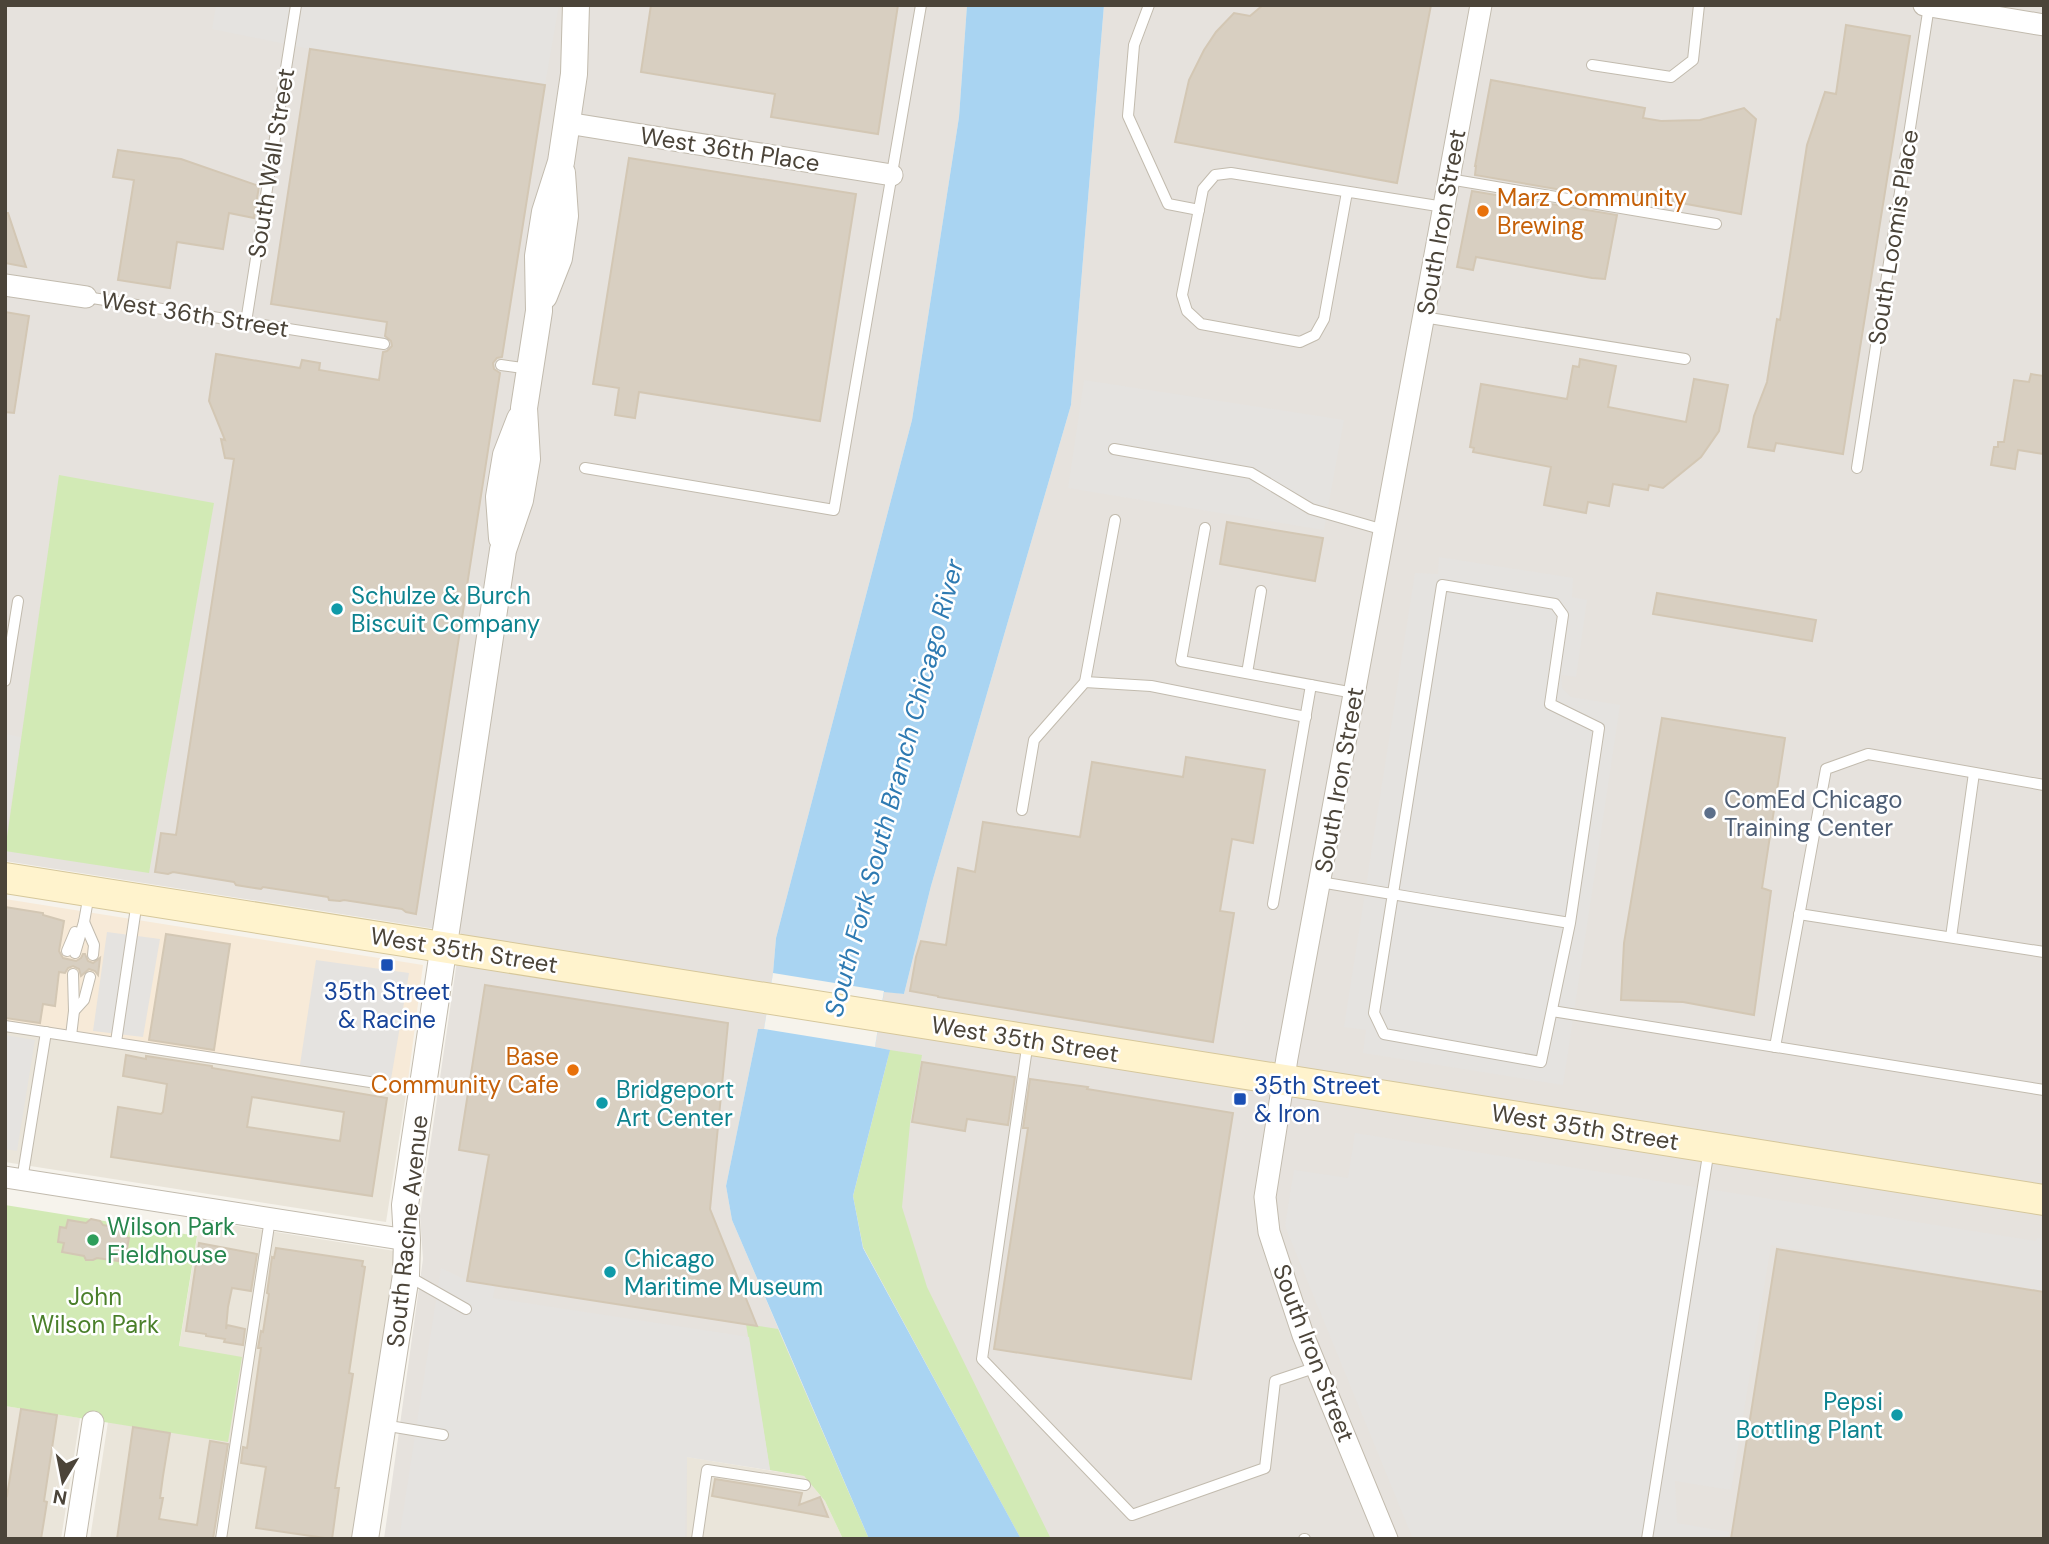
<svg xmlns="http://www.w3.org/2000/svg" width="2049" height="1544" font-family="'DM Sans',sans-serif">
  <rect width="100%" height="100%" fill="#f6f3ec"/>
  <g fill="#eae5da">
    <polygon points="5,1026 407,1088 386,1222 5,1162"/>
    <polygon points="200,1220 401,1252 356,1539 90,1539 108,1422 228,1441 179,1347"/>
    <polygon points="5,1406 80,1418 61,1539 5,1539"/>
    <polygon points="687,1457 804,1476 825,1501 843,1539 685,1539"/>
  </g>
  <polygon fill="#f7ead8" points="5,899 423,965 407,1088 5,1026"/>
  <g fill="#e6e2dd">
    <polygon points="5,5 967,5 959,117 912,420 776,938 773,973 764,1029 758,1029 726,1186 732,1220 844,1482 687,1457 687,1539 384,1539 423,1259 420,1216 461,933 5,861"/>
    <polygon points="1104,5 2044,5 2044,1539 1021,1539 863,1247 889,1050 875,1047 884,991 904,994 931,886 1071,405"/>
  </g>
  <g fill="#d2eab5">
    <polygon points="59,475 214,503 149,873 5,851"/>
    <polygon points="890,1050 922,1055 910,1124 902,1207 927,1287 1051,1539 1021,1539 863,1247 853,1196"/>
    <polygon points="5,1205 197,1236 179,1346 242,1357 228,1442 5,1406"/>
    <polygon points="746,1324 778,1329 869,1539 843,1539 825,1501 804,1476 770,1470"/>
  </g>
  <g fill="#e5e3e0">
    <polygon points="216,5 559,5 545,85 310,49 212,29"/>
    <polygon points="1084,380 1344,420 1324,530 1068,488"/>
    <polygon points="1439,557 1573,578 1572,597 1587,600 1576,677 1561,675 1562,688 1571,697 1620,705 1563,1085 1363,1053 1366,1030 1344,1027 1415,573 1438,574"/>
    <polygon points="5,734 21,737 5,844"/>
    <polygon points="107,932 160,939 143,1037 93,1031"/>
    <polygon points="316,960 409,973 390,1085 299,1071"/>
    <polygon points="5,1035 35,1040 17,1151 5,1149"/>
    <polygon points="1355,1133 2036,1241 2037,1238 2044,1239 2044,1291 1771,1245 1731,1490 1675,1481 1677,1523 1729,1532 1728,1539 1413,1539 1285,1226 1294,1170 1348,1178"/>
    <polygon points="441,1268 467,1281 495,1285 493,1298 749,1337 770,1470 687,1457 685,1539 399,1539"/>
  </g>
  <polygon fill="#a9d4f2" points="967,5 1104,5 1071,405 931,886 904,994 884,992 875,1047 890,1050 853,1196 863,1248 1021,1539 869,1539 732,1220 726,1186 758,1029 764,1029 773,973 776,938 912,420 959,117"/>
  <polygon fill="#f6f3ec" points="773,973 884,991 875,1047 764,1029"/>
  <g fill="#d8cfc1" stroke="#d3c7b4" stroke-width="2" fill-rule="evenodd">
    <polygon points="651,5 898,5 878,134 771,117 775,94 641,72"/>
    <polygon points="1263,5 1431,5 1397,183 1175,142 1189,80 1204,50 1216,32 1234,13 1250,16"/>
    <polygon points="1846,25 1910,36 1843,454 1776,443 1774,451 1748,447 1754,416 1767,382 1777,319 1780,320 1807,145 1825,92 1836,94"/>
    <polygon points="310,49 545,85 502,357 497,358 493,363 494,369 500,373 416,914 406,912 402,909 344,900 340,901 329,900 328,897 263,887 261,889 236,885 234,882 173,872 168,874 155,872 161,833 176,835 234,459 225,458 221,439 225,440 209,401 216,354 300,368 302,360 320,363 319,370 379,380 383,352 387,351 392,346 391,341 385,336 387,322 271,304"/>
    <polygon points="1491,80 1645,108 1643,118 1661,121 1700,120 1744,108 1756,119 1741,214 1621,192 1620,200 1475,175 1476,166 1475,166"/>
    <polygon points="118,150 181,159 259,186 254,218 229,213 223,249 177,242 170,288 118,280 134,180 113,177"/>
    <polygon points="629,158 856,194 820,421 639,392 635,418 615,415 619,388 593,384"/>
    <polygon points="1472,191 1617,215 1605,279 1592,278 1476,257 1473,270 1457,267"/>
    <polygon points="5,213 8,213 26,267 5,263"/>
    <polygon points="5,312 29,316 14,413 5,412"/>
    <polygon points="1580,359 1616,366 1608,407 1686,422 1694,379 1728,385 1719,431 1701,457 1663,488 1649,485 1648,490 1613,484 1609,506 1588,502 1586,513 1544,505 1551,467 1473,452 1474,448 1470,447 1481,384 1567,399 1573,366 1579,367"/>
    <polygon points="2031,374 2044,376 2044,454 2018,450 2015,469 1991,465 1994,447 1998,447 1998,442 2004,442 2014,380 2029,382"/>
    <polygon points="1227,522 1323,538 1315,581 1220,564"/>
    <polygon points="1657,593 1816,620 1812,641 1653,614"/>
    <polygon points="1662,718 1785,738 1762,888 1771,891 1754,1015 1683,1002 1621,1000 1624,943"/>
    <polygon points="1186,757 1265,770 1253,843 1232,839 1220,911 1234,913 1213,1042 938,997 938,996 910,991 916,957 921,941 946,945 958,868 975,872 983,822 1080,837 1092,762 1183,777"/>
    <polygon points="5,907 43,913 43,915 64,921 59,951 63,958 76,961 81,958 83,954 85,954 88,961 93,963 100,958 98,975 95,971 89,969 81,976 79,969 73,966 68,968 65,973 59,972 55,1006 43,1004 40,1023 5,1018"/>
    <polygon points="166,934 230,944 214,1050 149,1040"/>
    <polygon points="485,985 728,1023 710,1209 757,1326 467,1281 489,1155 459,1150"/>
    <path d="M126,1055L146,1059V1056L212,1066V1068L387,1098L372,1196L111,1157L118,1107L161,1114L163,1112L167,1084L123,1076ZM252,1097L344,1112L340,1141L247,1127Z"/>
    <polygon points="922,1062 1015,1077 1008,1125 967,1119 965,1131 912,1122"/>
    <polygon points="1030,1079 1088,1087 1087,1089 1233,1113 1191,1379 994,1349 1028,1128 1023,1128"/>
    <polygon points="91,1219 100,1221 103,1225 123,1229 122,1237 129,1238 126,1254 120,1253 119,1261 97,1258 93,1260 86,1260 84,1256 62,1252 64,1243 58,1242 60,1227 66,1228 68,1220 86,1223"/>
    <polygon points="199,1243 257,1254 251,1291 232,1288 228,1307 226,1329 227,1325 245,1329 243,1345 224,1342 225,1339 206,1336 206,1334 186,1331"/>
    <polygon points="276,1248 363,1261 362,1266 365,1267 349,1373 353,1374 335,1488 339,1488 332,1539 256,1528 266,1467 241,1463 243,1447 247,1448 261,1348 258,1348 261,1331 263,1332 269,1294 267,1293 272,1257 274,1258"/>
    <polygon points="1777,1249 2044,1292 2044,1539 1731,1539"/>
    <polygon points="21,1409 57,1415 44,1501 47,1502 41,1539 5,1539 5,1495 7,1496"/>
    <polygon points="133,1427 170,1433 163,1476 160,1498 163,1498 159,1519 197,1525 210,1441 228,1444 213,1539 117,1539"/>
    <polygon points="715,1479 802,1493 799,1505 820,1497 828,1517 712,1496"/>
  </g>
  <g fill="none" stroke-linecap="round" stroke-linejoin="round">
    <g stroke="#c2bbae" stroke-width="12">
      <g id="service">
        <polyline points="1149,5 1134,45 1128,116 1168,204 1199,210"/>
        <polyline points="1592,65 1671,77 1693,60 1699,5"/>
        <polyline points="1449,179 1716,224"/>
        <polyline points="1347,192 1324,319 1315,335 1300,342 1201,324 1187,311 1182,295 1203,189 1215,175 1231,173 1444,207"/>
        <polyline points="86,297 384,344"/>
        <polyline points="1423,317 1685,359"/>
        <polyline points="246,322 296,5"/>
        <polyline points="501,365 530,369"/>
        <polyline points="1114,449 1251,473 1311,509 1384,530"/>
        <polyline points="585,468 834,510 921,5"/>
        <polyline points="1857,468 1929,6"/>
        <polyline points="1205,528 1181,661 1354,693"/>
        <polyline points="1247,673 1261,591"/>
        <polyline points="5,681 18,601"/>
        <polyline points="1085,682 1115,520"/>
        <polyline points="1022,810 1034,740 1085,682 1151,686 1306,717"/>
        <path d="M1320,882C1403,896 1487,910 1570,923L1599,728L1550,704L1563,615L1555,604L1442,585L1374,1013L1384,1034L1541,1062L1570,923"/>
        <polyline points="1273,904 1311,685"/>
        <polyline points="1799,914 2044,952"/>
        <polyline points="84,922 94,945 93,955"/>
        <polyline points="1951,937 1974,773"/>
        <polyline points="67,951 75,932"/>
        <polyline points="75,953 84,922 89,894"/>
        <polyline points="74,1011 84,1000 90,977"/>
        <polyline points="1552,1011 2044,1090"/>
        <polyline points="5,1026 422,1090"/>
        <polyline points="71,1036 74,1011 73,974"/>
        <polyline points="1028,1041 982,1359 1132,1515 1265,1468 1275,1381 1317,1367"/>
        <polyline points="116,1042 137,901"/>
        <polyline points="1775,1047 1826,769 1868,754 2044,785"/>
        <polyline points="22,1180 46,1032"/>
        <polyline points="408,1276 466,1309"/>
        <polyline points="383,1425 443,1435"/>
        <polyline points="221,1539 270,1219"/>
        <polyline points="697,1539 707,1470 805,1485"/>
        <polyline points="1304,1539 1305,1539"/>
        <polyline points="1647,1539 1709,1149"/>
      </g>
    </g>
    <g stroke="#c2bbae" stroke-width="23">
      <g id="minor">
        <polyline points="1924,5 2044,25"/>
        <polyline points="567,123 892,175"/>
        <polyline points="5,285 86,297"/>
        <polyline points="5,1177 407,1240"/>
        <polyline points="75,1539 93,1422"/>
        <polyline points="1387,1539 1303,1335 1269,1232 1265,1197 1287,1058 1481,5"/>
      </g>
    </g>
    <g stroke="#c2bbae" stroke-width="28">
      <g id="tertiary">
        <polyline points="544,296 559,258 565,216 562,173"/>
        <polyline points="502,538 499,497 506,455 520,419"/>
        <polyline points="365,1539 406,1275 407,1240 405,1205 503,550 520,500 527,459 524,408 539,311 538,256 545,212 561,162 574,74 576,5"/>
      </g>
    </g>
    <g stroke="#d6c79b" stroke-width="32">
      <polyline id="secondary" points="5,878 2044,1200"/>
    </g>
    <use href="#service" stroke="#fff" stroke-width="10"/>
    <use href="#minor" stroke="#fff" stroke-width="21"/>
    <use href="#tertiary" stroke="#fff" stroke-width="26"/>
    <use href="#secondary" stroke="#fff3cd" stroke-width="30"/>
  </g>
  <g fill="#e8710a" stroke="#fff" stroke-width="2.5">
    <circle cx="1483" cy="211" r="7"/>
    <circle cx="573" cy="1070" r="7"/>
  </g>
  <g fill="#0f9aa8" stroke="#fff" stroke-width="2.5">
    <circle cx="337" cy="609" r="7"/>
    <circle cx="602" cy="1103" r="7"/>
    <circle cx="610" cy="1272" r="7"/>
    <circle cx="1897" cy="1415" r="7"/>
  </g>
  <circle fill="#5c6f8a" stroke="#fff" stroke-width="2.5" cx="1710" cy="813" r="7"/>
  <g fill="#1a4fb4" stroke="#fff" stroke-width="2.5">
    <rect x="380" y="958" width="14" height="14" rx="3.5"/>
    <rect x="1233" y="1092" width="14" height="14" rx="3.5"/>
  </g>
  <circle fill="#2e9e5b" stroke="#fff" stroke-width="2.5" cx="93" cy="1240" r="7"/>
  <g text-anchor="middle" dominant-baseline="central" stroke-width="5" stroke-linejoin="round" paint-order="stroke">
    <g font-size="24" fill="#4b4439" stroke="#fff">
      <text transform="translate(730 149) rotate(9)">West 36th Place</text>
      <text transform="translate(271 163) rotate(-81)">South Wall Street</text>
      <text transform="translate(1441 222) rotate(-80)">South Iron Street</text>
      <text transform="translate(1893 237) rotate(-81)">South Loomis Place</text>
      <text transform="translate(195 314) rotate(9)">West 36th Street</text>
      <text transform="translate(1339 780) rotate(-80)">South Iron Street</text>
      <text transform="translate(464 950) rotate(9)">West 35th Street</text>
      <text transform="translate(1025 1039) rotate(9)">West 35th Street</text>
      <text transform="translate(1585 1127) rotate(9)">West 35th Street</text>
      <text transform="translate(407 1231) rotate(-84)">South Racine Avenue</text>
      <text transform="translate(1314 1353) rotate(69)">South Iron Street</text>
    </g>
    <g font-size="24" fill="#c56008" stroke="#fff" text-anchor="start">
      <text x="1497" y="197">Marz Community<tspan x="1497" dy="28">Brewing</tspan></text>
      <text x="559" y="1056" text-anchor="end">Base<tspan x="559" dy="28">Community Cafe</tspan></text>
    </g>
    <g font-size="24" fill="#0d838f" stroke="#fff" text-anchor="start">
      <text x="351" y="595">Schulze &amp; Burch<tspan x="351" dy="28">Biscuit Company</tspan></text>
      <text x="616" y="1089">Bridgeport<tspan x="616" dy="28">Art Center</tspan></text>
      <text x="624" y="1258">Chicago<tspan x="624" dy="28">Maritime Museum</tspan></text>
      <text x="1883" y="1401" text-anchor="end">Pepsi<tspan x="1883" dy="28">Bottling Plant</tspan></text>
    </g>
    <g font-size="24" fill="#4e5e75" stroke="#fff" text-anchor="start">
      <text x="1724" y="799">ComEd Chicago<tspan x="1724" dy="28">Training Center</tspan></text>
    </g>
    <g font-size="24" fill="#164399" stroke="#fff">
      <text x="387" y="991">35th Street<tspan x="387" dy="28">&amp; Racine</tspan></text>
      <text x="1254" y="1085" text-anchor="start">35th Street<tspan x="1254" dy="28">&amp; Iron</tspan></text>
    </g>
    <g font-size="24" fill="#27864d" stroke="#fff" text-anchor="start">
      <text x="107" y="1226">Wilson Park<tspan x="107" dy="28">Fieldhouse</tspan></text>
    </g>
    <g font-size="24" fill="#4a7f2a" stroke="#fff">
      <text x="95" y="1296">John<tspan x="95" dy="28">Wilson Park</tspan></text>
    </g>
    <g font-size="26" font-style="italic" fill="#2e7ab2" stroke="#fff">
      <text transform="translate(894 788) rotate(-75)">South Fork South Branch Chicago River</text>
    </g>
  </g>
  <rect width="2049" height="1544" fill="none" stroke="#4b4439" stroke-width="14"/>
  <g transform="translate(63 1481) rotate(190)" stroke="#ffffff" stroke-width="5" paint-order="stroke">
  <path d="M0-5L12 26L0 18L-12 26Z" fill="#4b4439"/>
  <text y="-10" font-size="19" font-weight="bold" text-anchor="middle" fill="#4b4439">N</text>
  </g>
</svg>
